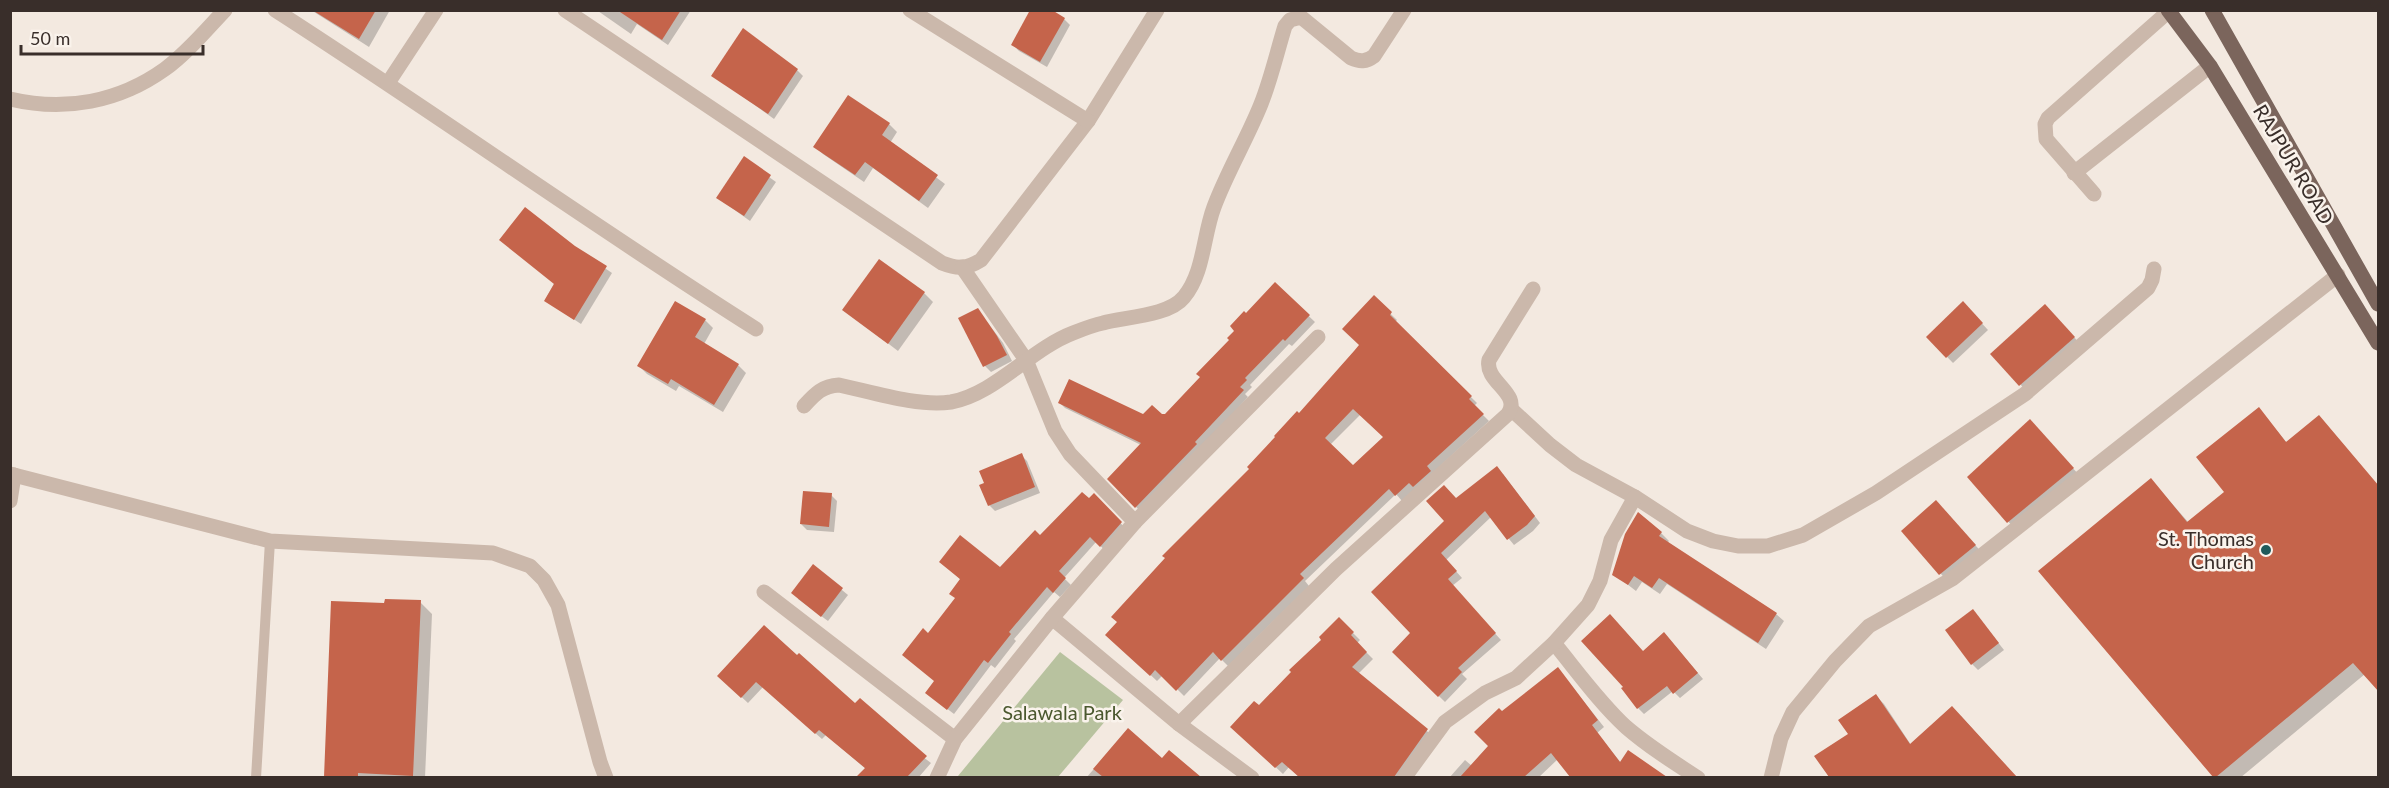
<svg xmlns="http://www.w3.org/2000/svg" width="2389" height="788" font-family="Lato,sans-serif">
  <rect width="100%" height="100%" fill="#f3e9e0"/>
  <polygon fill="#b8c29f" points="1060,652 1123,700 1058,777 961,777 958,776"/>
  <g fill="#0003" fill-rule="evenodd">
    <polygon points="311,10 390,10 369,47"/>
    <polygon points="691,10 668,45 637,24 631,34 598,11"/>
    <polygon points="1064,19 1070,25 1047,67 1019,51 1013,45"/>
    <polygon points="797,70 803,76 774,119 713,75"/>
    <polygon points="848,97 889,124 897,132 890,143 945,184 928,208 873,168 864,182 823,154 815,146"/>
    <polygon points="744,159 776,182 750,221 718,198"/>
    <polygon points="574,247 612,273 581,324 545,300"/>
    <polygon points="1275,284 1315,322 1292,346 1289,344 1250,385 1252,387 1245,394 1248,397 1142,513 1109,479 1141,445 1065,408 1059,402 1143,416 1166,415 1202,377 1231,340 1246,315"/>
    <polygon points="924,293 933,302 898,351 844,310"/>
    <path d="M1374,298L1397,320L1395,322L1477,403L1474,406L1489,421L1402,501L1396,494L1305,581L1309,586L1228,666L1220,658L1184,696L1163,675L1157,681L1114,641L1251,469L1360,345ZM1361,414L1385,438L1353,467L1330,445Z"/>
    <polygon points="1963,303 1988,330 1953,363 1928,337"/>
    <polygon points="978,310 1003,343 1012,361 991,372 985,366 960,319"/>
    <polygon points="2054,315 2082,346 2029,394 1993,354"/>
    <polygon points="705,320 713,328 704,344 738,365 746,373 723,412 679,386 676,391 647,374 639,366"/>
    <polygon points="2259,409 2287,443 2319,417 2378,486 2365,674 2240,778 2215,778 2040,572 2151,480 2189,523 2226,493"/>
    <polygon points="2036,427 2079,475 2014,528 1969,477"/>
    <polygon points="1021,455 1027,461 1040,493 995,511 989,505 986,484"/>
    <polygon points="1503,474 1540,523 1533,531 1514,545 1491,517 1446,560 1462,578 1452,586 1501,640 1462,674 1467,679 1445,702 1394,652 1412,633 1446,521 1456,500"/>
    <polygon points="831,495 837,501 834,532 807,530 801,524"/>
    <polygon points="1094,495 1126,529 1107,552 1096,542 1064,578 1071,585 1060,597 1054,592 1014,639 1016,641 995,668 991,665 954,714 933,698 935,682 928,635 957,599 961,580 941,562 1000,569"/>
    <polygon points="1945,511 1984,555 1949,583 1903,531"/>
    <polygon points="1661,533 1669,541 1667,543 1776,614 1784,621 1766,649 1667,584 1660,594 1642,582 1636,591 1614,574"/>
    <polygon points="813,566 848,595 828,621 798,599"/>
    <polygon points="332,602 386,605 420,602 432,614 425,778 326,778"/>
    <polygon points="1978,617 2004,650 1978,670 1972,664"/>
    <polygon points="1339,619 1360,640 1357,643 1373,659 1358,674 1434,737 1405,778 1300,778 1289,767 1283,774 1232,726 1259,707 1323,640"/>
    <polygon points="764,627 855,705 931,763 918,778 863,778 861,775 866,769 826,735 822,739 763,687 748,703 719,676"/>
    <polygon points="1670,640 1703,679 1680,698 1673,691 1644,714 1638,708 1643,652"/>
    <polygon points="1558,669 1604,727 1597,733 1621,763 1628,752 1664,778 1572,778 1558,759 1538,778 1449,778 1465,760 1472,766 1490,746 1502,713"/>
    <polygon points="1876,696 1884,704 1911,745 1961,716 2016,778 1830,778 1816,757 1850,735"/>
    <polygon points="1128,730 1162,760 1169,752 1198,778 1086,778"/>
  </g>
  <g fill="#c5644b" fill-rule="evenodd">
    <polygon points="312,10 376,10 359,39"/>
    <polygon points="617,10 681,10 662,40"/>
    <polygon points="1030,10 1052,10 1065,18 1040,62 1011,45"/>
    <polygon points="743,28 798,69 768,114 711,76"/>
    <polygon points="848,95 890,123 882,135 938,175 919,201 865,162 855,175 813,147"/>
    <polygon points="744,156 771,175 744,216 716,198"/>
    <polygon points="525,207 575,246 607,266 574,320 544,301 554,284 499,240"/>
    <polygon points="879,259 925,292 888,344 842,310"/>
    <polygon points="1275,282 1310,315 1285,341 1283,339 1245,378 1247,380 1240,387 1244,390 1195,442 1197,444 1135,508 1107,479 1141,443 1058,403 1069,379 1143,414 1152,405 1162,414 1165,414 1200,377 1196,374 1229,340 1227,338 1234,331 1230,326 1244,311 1246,313"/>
    <path d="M1374,295L1392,312L1390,315L1472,396L1469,399L1484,414L1427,466L1431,471L1413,487L1409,483L1395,496L1389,489L1300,574L1304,578L1221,661L1213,652L1176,691L1155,670L1150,676L1105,635L1117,622L1111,617L1165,558L1162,556L1249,469L1247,467L1275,437L1274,436L1297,411L1299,413L1354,351L1359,345L1342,329ZM1353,409L1383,437L1353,465L1325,438Z"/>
    <polygon points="675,301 706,319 695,337 739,364 714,405 671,379 668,384 637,366"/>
    <polygon points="1963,301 1983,323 1946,358 1926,337"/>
    <polygon points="2045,304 2075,337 2019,386 1990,354"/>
    <polygon points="978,308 997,336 1007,355 983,367 958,318"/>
    <polygon points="2259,407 2286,442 2319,415 2379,486 2379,692 2353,663 2216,777 2213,777 2038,571 2151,478 2187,522 2224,492 2196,457"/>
    <polygon points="2030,419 2074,468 2007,523 1967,477"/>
    <polygon points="1022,453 1035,487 988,506 979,485 984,483 979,471"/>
    <polygon points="1497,466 1535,516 1527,525 1507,540 1485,511 1441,553 1457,571 1448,579 1496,633 1458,668 1462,672 1438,697 1392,652 1410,633 1371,592 1444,521 1426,501 1444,485 1456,498"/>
    <polygon points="803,491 832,493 829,527 800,524"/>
    <polygon points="1082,492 1089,498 1094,493 1122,522 1100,547 1090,537 1059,571 1066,578 1053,593 1047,587 1009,632 1011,634 988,663 984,660 947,710 925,693 934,681 902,655 923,628 928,633 955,598 949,594 960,579 939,562 960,535 1000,567 1035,530 1040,535"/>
    <polygon points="1936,500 1976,545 1939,575 1901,531"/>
    <polygon points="1638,512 1662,532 1659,536 1777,613 1758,643 1659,578 1652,588 1634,576 1628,585 1612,575 1625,534"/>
    <polygon points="813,564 843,588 821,617 791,593"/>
    <polygon points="385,599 421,600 413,776 358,773 358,777 324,777 331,601 384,603"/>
    <polygon points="1973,609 1999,643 1971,665 1945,630"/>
    <polygon points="1610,614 1643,651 1664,632 1698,673 1673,694 1667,686 1637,709 1621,688 1623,687 1581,641"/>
    <polygon points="1339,617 1354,632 1351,635 1367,652 1352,667 1428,729 1394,777 1299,777 1282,762 1275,768 1230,727 1254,701 1259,705 1291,672 1289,670 1321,640 1319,637"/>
    <polygon points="764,625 797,655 799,653 855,703 860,698 927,756 907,777 856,777 865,768 819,730 815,734 756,682 741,698 717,676"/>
    <polygon points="1558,667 1598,720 1592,725 1620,762 1628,750 1667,777 1570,777 1551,753 1524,777 1460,777 1488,746 1474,732 1499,708 1502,711"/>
    <polygon points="1876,694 1910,744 1952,706 2017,777 1829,777 1814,756 1848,734 1838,720"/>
    <polygon points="1128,728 1162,758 1169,750 1201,777 1103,777 1093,769"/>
  </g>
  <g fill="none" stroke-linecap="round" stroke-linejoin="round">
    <polyline stroke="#cbb8ab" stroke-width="10" points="256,778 270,541"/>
    <g stroke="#cbb8ab" stroke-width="15">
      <path d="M275,10C437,114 593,226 756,329"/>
      <path d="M565,10L942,263C957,269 967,269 981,260L1088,121L1157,10"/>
      <polyline points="910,10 1088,121"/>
      <polyline points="388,83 436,10"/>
      <path d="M10,99C65,112 119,102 165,69C187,53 206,30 225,10"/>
      <polyline points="2074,173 2210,66"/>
      <polyline points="2094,194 2046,139 2045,124 2048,118 2169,11"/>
      <polyline points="962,267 1026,360 1055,431 1070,454 1135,522"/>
      <path d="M804,406C815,394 822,386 839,385C872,392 918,407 951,402C995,394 1031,349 1073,333C1083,329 1093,325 1103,323C1125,317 1169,316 1184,297C1204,273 1203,236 1214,207C1227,172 1247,139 1261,104C1271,79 1277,52 1285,26L1290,20L1301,17L1351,58C1360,62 1366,62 1374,56L1404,10"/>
      <polyline points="1511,409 1550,445 1576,465 1635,497 1687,531 1713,541 1738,546 1768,546 1803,535 1876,493 2025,394 2148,288 2152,280 2154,269"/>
      <polyline points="10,474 270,541 493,553 530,566 544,580 558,605 600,762 606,778"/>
      <polyline points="10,501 14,475"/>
      <polyline points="764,592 955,739"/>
      <polyline points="1052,618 1179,724 1252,778"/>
      <path d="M1554,643C1577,671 1599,702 1626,727C1648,746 1673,762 1698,778"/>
      <path d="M1179,724L1336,569L1508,414C1522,393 1484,382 1489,360L1533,289"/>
      <polyline points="937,778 955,739 1052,618 1135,522 1318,337"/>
      <polyline points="1404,778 1445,722 1485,693 1516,678 1554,643 1588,605 1600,581 1611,540 1635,497"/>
      <polyline points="1771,778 1781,738 1793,712 1835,661 1869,626 1952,579 2338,275"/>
    </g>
    <g stroke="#7b655c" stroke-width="15">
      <polyline points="2168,10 2210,66 2378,343"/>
      <polyline points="2212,10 2378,304"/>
    </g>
  </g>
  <circle fill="#1f5a5b" stroke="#faf3ec" stroke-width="2" cx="2266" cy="550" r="6"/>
  <g text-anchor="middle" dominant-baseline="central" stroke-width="5" stroke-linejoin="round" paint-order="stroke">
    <g font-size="20" fill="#392e2a" stroke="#faf3ec">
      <text transform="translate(2294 164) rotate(59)">RAJPUR ROAD</text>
    </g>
    <g font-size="20" fill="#392e2a" stroke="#faf3ec" text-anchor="end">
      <text x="2254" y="538">St. Thomas<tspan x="2254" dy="23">Church</tspan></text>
    </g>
    <g font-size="20" fill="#4a582e" stroke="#faf3ec">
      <text x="1062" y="712">Salawala Park</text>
    </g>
  </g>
  <rect width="2389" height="788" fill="none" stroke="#392e2a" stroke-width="24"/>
  <path d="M21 45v9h182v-9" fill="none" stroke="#392e2a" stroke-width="3"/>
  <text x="30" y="45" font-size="18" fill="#392e2a" stroke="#faf3ec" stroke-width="4.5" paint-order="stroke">50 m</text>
</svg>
